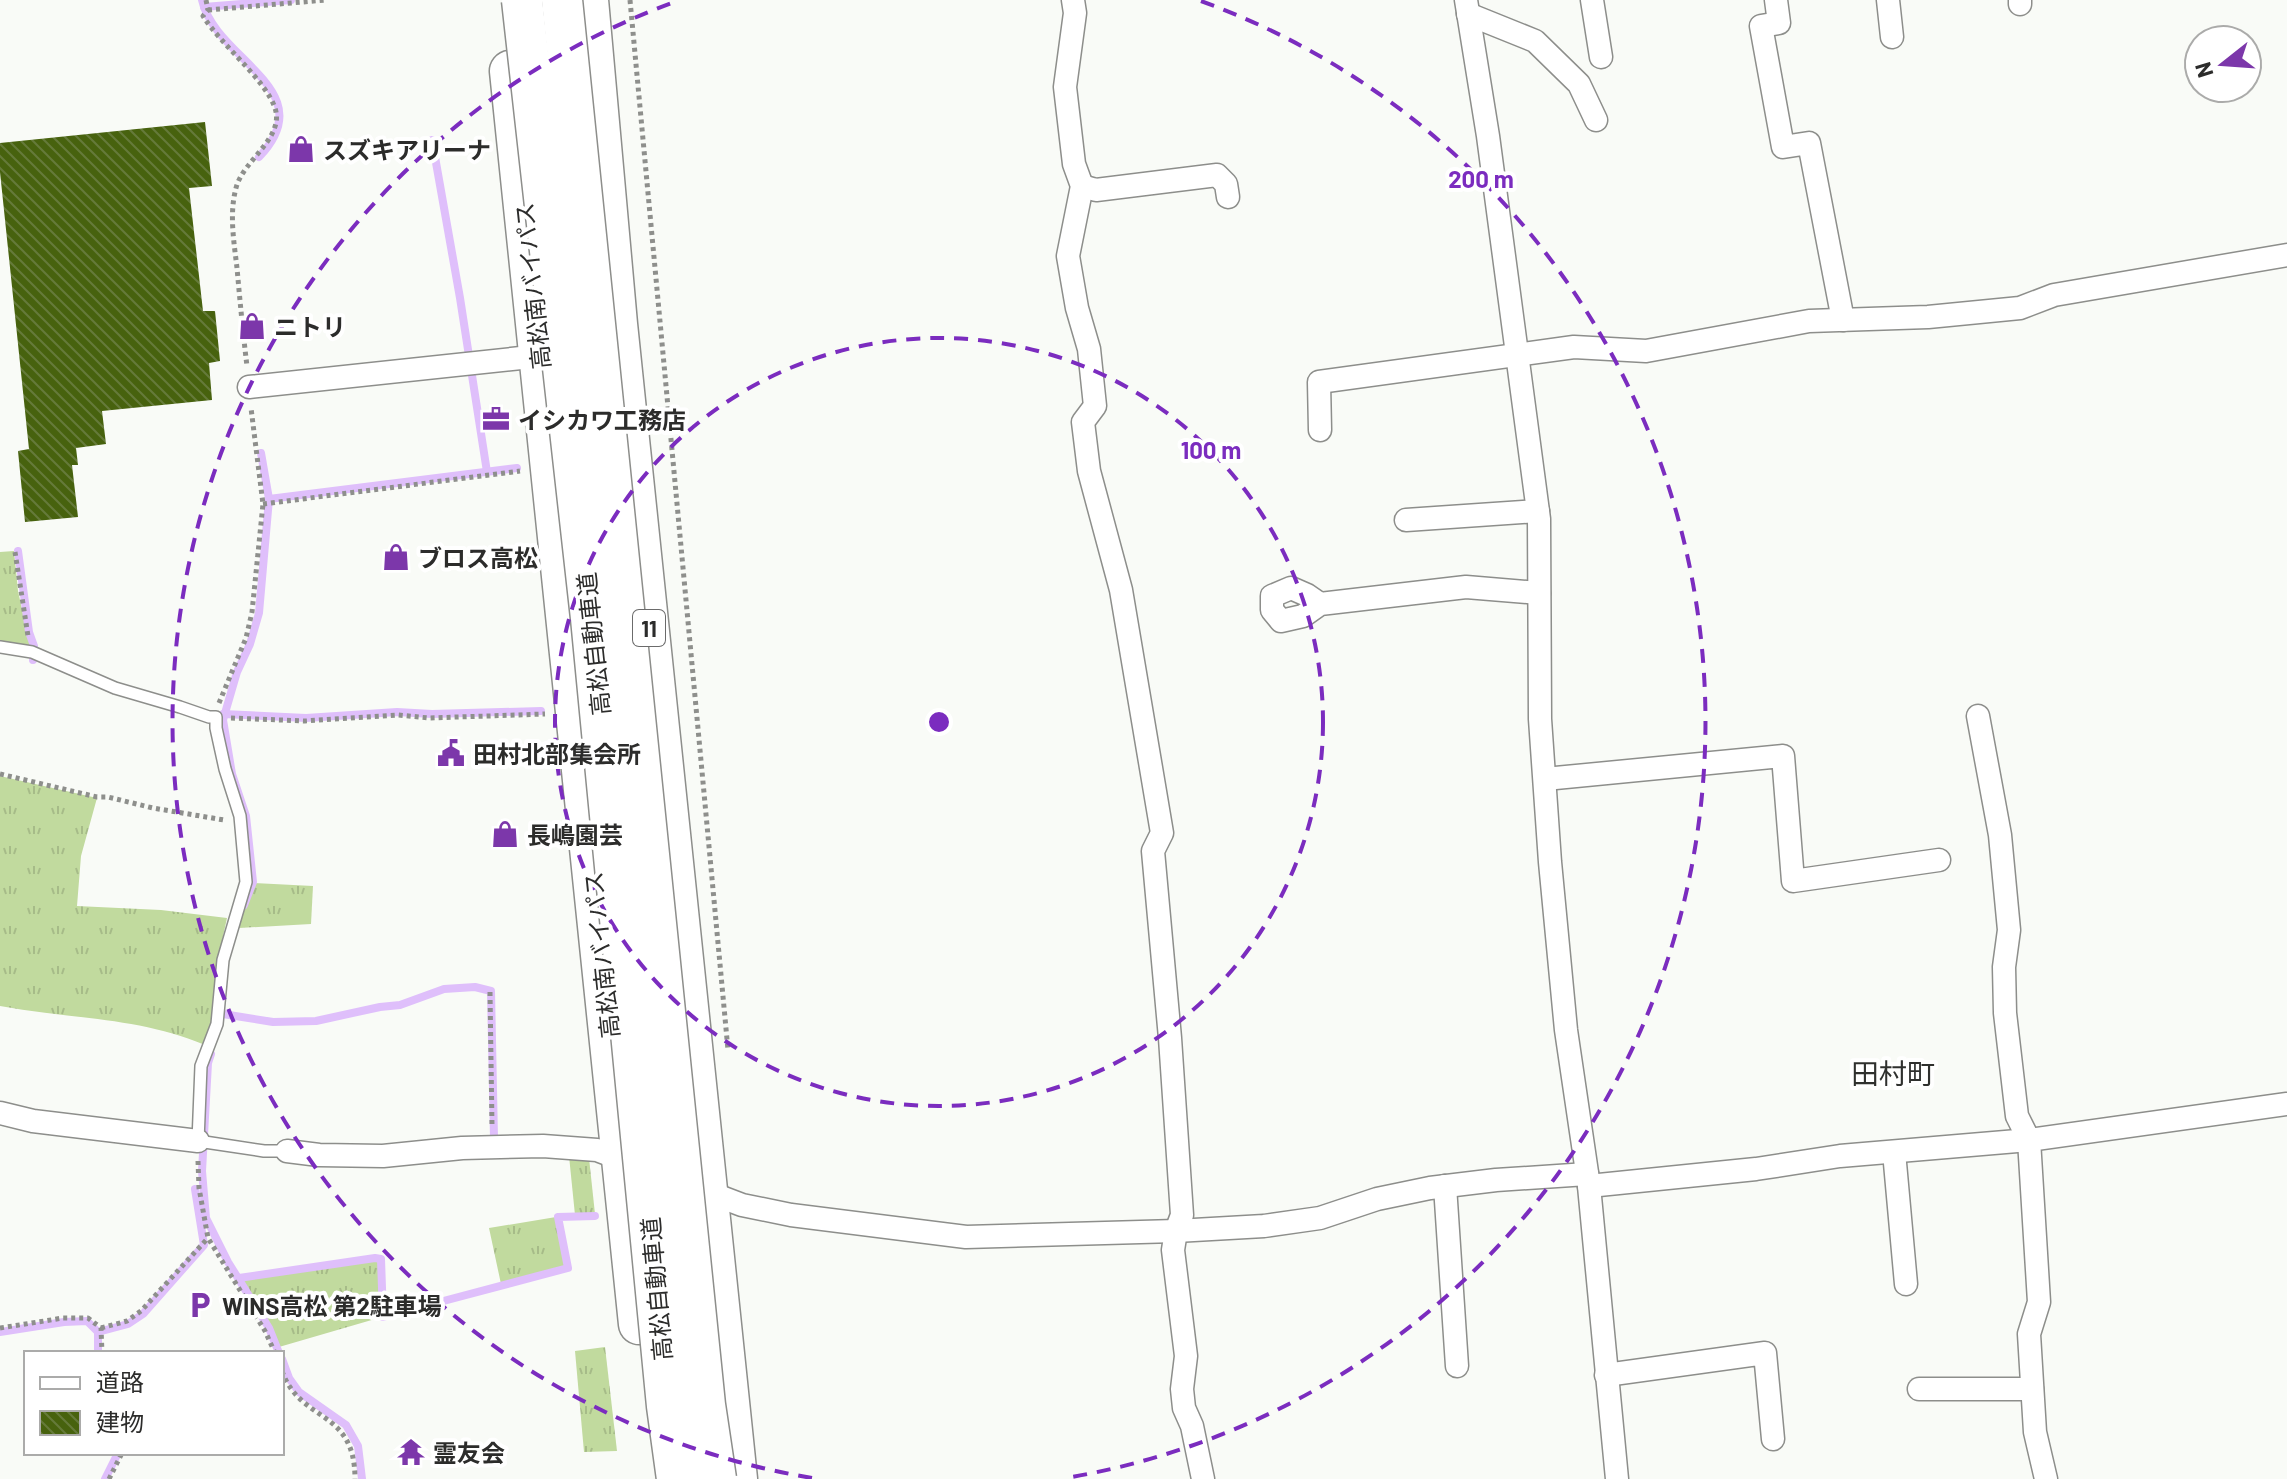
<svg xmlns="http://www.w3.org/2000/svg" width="2287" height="1479" font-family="Barlow,'Noto Sans JP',sans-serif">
  <defs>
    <pattern id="grass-tufts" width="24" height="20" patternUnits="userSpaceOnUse" patternTransform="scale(2)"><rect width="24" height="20" fill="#c1da9e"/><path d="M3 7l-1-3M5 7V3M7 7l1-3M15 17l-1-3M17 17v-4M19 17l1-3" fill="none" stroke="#a6bb88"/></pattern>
    <pattern id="building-back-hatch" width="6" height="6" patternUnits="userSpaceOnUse" patternTransform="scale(2)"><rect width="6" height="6" fill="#47620e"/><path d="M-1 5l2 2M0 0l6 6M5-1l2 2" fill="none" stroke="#657a3a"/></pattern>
  </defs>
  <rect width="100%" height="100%" fill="#f9fbf7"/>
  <g fill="url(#grass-tufts)">
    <polygon points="14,551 18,591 30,646 0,642 0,552"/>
    <path d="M0,776L97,798L81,856L77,906L161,910L227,918L217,964L212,1023L205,1045C139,1017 70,1019 0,1006Z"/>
    <polygon points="254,883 313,886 311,924 239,928 242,913"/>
    <polygon points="569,1156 589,1158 595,1214 575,1215"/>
    <polygon points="556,1217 567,1267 501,1284 489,1228"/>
    <polygon points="375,1259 379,1260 381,1263 382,1317 279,1347 271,1328 242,1279"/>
    <polygon points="605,1347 617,1451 584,1452 575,1351"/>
  </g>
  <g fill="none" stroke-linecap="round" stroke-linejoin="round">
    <g stroke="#dfbffb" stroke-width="8">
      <path d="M202,0C215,60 324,89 259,157"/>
      <polyline points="204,7 291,0"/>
      <polyline points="432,140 460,298 487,472"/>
      <polyline points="269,499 517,468"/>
      <polyline points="18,551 29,632 34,646 33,660"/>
      <polyline points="223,714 306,718 397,712 432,714 541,711"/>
      <polyline points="244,905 253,882 246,816 232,774 223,720 237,672 250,644 259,613 269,499 261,453"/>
      <polyline points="223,1014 273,1022 316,1021 380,1007 400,1005 444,989 475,987 491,991 494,1138"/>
      <polyline points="211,1054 208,1063 202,1171 206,1218 228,1262 269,1328 279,1353"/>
      <polyline points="239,1278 375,1258 381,1259 383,1317 568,1268 558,1217 595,1216"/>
      <polyline points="0,1332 64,1322 87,1321 98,1332 98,1353"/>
      <polyline points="98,1332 128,1324 143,1314 204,1245 195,1189"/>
      <polyline points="282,1359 289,1378 299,1392 346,1425 358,1446 362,1479"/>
      <polyline points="105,1479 118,1453"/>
    </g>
  </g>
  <polygon fill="url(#building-back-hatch)" points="205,122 212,186 189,188 203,311 215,311 220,361 209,363 212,400 102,411 106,444 76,448 78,465 72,465 78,517 25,522 18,451 29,449 0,172 0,143"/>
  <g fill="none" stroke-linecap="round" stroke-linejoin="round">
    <g stroke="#8d8e8b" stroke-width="14">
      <polyline id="lane" points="0,647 32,652 115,688 180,707 209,717 216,717 216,728 225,769 240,816 246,882 223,960 217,1024 201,1066 198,1141 264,1151 287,1151"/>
    </g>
    <g stroke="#8d8e8b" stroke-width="25">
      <g id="street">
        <polyline points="1073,0 1075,13 1065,87 1074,164 1082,186 1068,256 1077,308 1089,349 1095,406 1083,422 1089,471 1121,590 1162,833 1153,851 1170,1038 1182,1215 1176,1231 1173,1250 1186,1356 1182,1389 1184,1408 1192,1426 1203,1479"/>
        <polyline points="1466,0 1488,136 1539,519 1540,719 1550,862 1566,1030 1589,1186 1617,1479"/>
        <polyline points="1592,0 1601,57"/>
        <polyline points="1776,0 1779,23 1761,26 1783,147 1809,143 1843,320"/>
        <polyline points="1888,0 1892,37"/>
        <polyline points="2020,0 2020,4"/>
        <polyline points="1468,14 1535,41 1579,84 1596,120"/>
        <polyline points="1082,186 1096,190 1217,175 1226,184 1228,197"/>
        <polyline points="249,387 540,356"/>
        <polyline points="1320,430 1319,382 1574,347 1646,351 1809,321 1928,317 2020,308 2054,295 2287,255"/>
        <polyline points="1406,520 1538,511"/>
        <polyline points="1320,604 1307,595 1291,588 1272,596 1272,610 1281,621 1303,616 1320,604 1466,587 1539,593"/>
        <polyline points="1978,716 2000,835 2009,930 2004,967 2005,1013 2017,1116 2029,1140 2039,1302 2029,1334 2035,1432 2046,1479"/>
        <polyline points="1545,779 1783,756 1793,881 1939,860"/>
        <polyline points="0,1113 33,1121 198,1141"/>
        <polyline points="287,1151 319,1155 383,1156 462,1148 543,1146 597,1150 626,1161"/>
        <polyline points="1894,1152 1906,1284"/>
        <polyline points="1445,1186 1457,1366"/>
        <polyline points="1589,1186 1756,1169 1840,1156 2029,1140 2287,1104"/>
        <polyline points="700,1189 742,1205 791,1215 966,1237 1176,1231 1264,1226 1320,1218 1377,1199 1430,1188 1496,1180 1587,1174"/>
        <polyline points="1606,1375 1765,1353 1773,1439"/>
        <polyline points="1919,1389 2032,1389"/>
      </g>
    </g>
    <g stroke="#8d8e8b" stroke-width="43">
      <g id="highway">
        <polyline points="588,0 617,324 737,1479"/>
        <polyline points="510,71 639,1324"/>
      </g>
    </g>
    <g stroke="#8e8f8c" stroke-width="5" stroke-dasharray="4 4" stroke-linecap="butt">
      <path d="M206,0L208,10L203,16C221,45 265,79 275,108C285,138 243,160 236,188C229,214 234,242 237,268C240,301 243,334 247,366"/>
      <polyline points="630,0 728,1050"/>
      <polyline points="208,10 326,0"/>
      <polyline points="263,504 520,471"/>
      <polyline points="15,552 28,636"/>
      <polyline points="219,703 246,638 252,612 263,504 251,408"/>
      <polyline points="231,718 305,721 398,715 429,718 545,714"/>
      <polyline points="0,774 97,797 108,797 153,808 224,820"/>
      <polyline points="490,992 492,1126"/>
      <polyline points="198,1161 199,1188 208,1238 265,1331 275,1353"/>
      <polyline points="0,1328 63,1318 88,1318 101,1328 102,1353"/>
      <polyline points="101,1328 127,1321 141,1311 208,1238"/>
      <path d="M282,1371C301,1424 355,1408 355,1479"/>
      <polyline points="109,1479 122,1453"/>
    </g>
    <use href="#lane" stroke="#fff" stroke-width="11"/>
    <use href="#street" stroke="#fff" stroke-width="22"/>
    <use href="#highway" stroke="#fff" stroke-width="40"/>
    <g stroke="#8d8e8b" stroke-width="43" stroke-linecap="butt">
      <g id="highway-bridge">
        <polyline points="522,0 591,618 667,1406 677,1479"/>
        <polyline points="562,0 705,1405 716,1479"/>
      </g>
    </g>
    <use href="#highway-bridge" stroke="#fff" stroke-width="40"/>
  </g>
  <g fill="none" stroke="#7b2cbf" stroke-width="4" stroke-dasharray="14 10">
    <circle cx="939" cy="722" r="384"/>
    <path d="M812 1478A767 767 0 0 1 677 1M1201 1A767 767 0 0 1 1066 1478"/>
  </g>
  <defs>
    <g id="shop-bare" transform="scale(2.16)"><path d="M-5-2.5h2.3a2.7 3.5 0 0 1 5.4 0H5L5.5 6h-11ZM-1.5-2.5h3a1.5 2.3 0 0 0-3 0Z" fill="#7c37aa" stroke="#fff" stroke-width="2.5" paint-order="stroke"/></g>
    <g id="office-bare" transform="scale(2.16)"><path d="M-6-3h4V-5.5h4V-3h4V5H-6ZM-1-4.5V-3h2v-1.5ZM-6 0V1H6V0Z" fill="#7c37aa" stroke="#fff" stroke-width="2.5" paint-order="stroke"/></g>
    <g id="civic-bare" transform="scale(2.16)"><path d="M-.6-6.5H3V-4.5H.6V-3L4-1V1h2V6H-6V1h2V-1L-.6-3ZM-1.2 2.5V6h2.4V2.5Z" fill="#7c37aa" stroke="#fff" stroke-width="2.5" paint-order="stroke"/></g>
    <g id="parking-bare" transform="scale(2.16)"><path d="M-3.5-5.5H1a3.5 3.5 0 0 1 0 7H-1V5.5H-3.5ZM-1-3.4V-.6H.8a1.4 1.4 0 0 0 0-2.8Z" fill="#7c37aa" stroke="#fff" stroke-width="2.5" paint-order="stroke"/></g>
    <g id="temple-bare" transform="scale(2.16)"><path d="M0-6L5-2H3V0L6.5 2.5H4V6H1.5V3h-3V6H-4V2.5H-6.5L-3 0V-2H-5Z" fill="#7c37aa" stroke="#fff" stroke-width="2.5" paint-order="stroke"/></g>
  </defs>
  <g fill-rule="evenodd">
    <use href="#shop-bare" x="301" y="149"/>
    <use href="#shop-bare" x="252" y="326"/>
    <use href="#office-bare" x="496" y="419"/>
    <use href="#shop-bare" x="396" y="557"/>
    <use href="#civic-bare" x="451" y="753"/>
    <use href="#shop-bare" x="505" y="834"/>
    <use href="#parking-bare" x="200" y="1305"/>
    <use href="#temple-bare" x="411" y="1452"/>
  </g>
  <g text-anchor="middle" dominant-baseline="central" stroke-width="8" stroke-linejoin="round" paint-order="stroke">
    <rect fill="#fff" stroke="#6b6b6b" stroke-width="2" x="633" y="610" width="32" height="36" rx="6"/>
    <g font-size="22" font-weight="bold" fill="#2c2c2b">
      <text x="649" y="628">11</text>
    </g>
    <g font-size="24" font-weight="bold" fill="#2c2c2b" stroke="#fff" text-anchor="start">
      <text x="323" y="149">スズキアリーナ</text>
      <text x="274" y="326">ニトリ</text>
      <text x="518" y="419">イシカワ工務店</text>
      <text x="418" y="557">ブロス高松</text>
      <text x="473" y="753">田村北部集会所</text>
      <text x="527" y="834">長嶋園芸</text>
      <text x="222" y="1305">WINS高松 第2駐車場</text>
      <text x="433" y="1452">霊友会</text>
    </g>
    <g font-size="24" fill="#2c2c2b" stroke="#fff">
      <text transform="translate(532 286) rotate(-96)">高松南バイパス</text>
      <text transform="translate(593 644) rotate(-96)">高松自動車道</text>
      <text transform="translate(601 955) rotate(-96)">高松南バイパス</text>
      <text transform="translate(656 1289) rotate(-95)">高松自動車道</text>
    </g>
    <g font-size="28" fill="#2f302e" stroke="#fff">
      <text x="1893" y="1073">田村町</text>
    </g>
  </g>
  <circle cx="939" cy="722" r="12" fill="#7b2cbf" stroke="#fff" stroke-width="4"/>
  <g font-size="24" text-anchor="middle" font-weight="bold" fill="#7b2cbf" stroke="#fff" stroke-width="8" stroke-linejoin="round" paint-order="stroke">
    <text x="1481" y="188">200 m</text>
    <text x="1211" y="459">100 m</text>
  </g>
  <rect x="24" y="1351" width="260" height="104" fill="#ffffff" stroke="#ababaa" stroke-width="2"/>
  <rect x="40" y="1377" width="40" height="12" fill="#ffffff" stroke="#ababaa" stroke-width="2"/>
  <text x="96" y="1391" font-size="24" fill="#2c2c2b">道路</text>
  <rect x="40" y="1411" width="40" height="24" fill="url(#building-back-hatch)" stroke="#ababaa" stroke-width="2"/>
  <text x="96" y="1431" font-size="24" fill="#2c2c2b">建物</text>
  <g transform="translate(2223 64) rotate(253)"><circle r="38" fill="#ffffff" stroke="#ababaa" stroke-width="2"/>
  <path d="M0-6L14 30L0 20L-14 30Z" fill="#7c37aa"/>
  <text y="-12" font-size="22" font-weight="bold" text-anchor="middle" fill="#2c2c2b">N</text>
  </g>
</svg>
